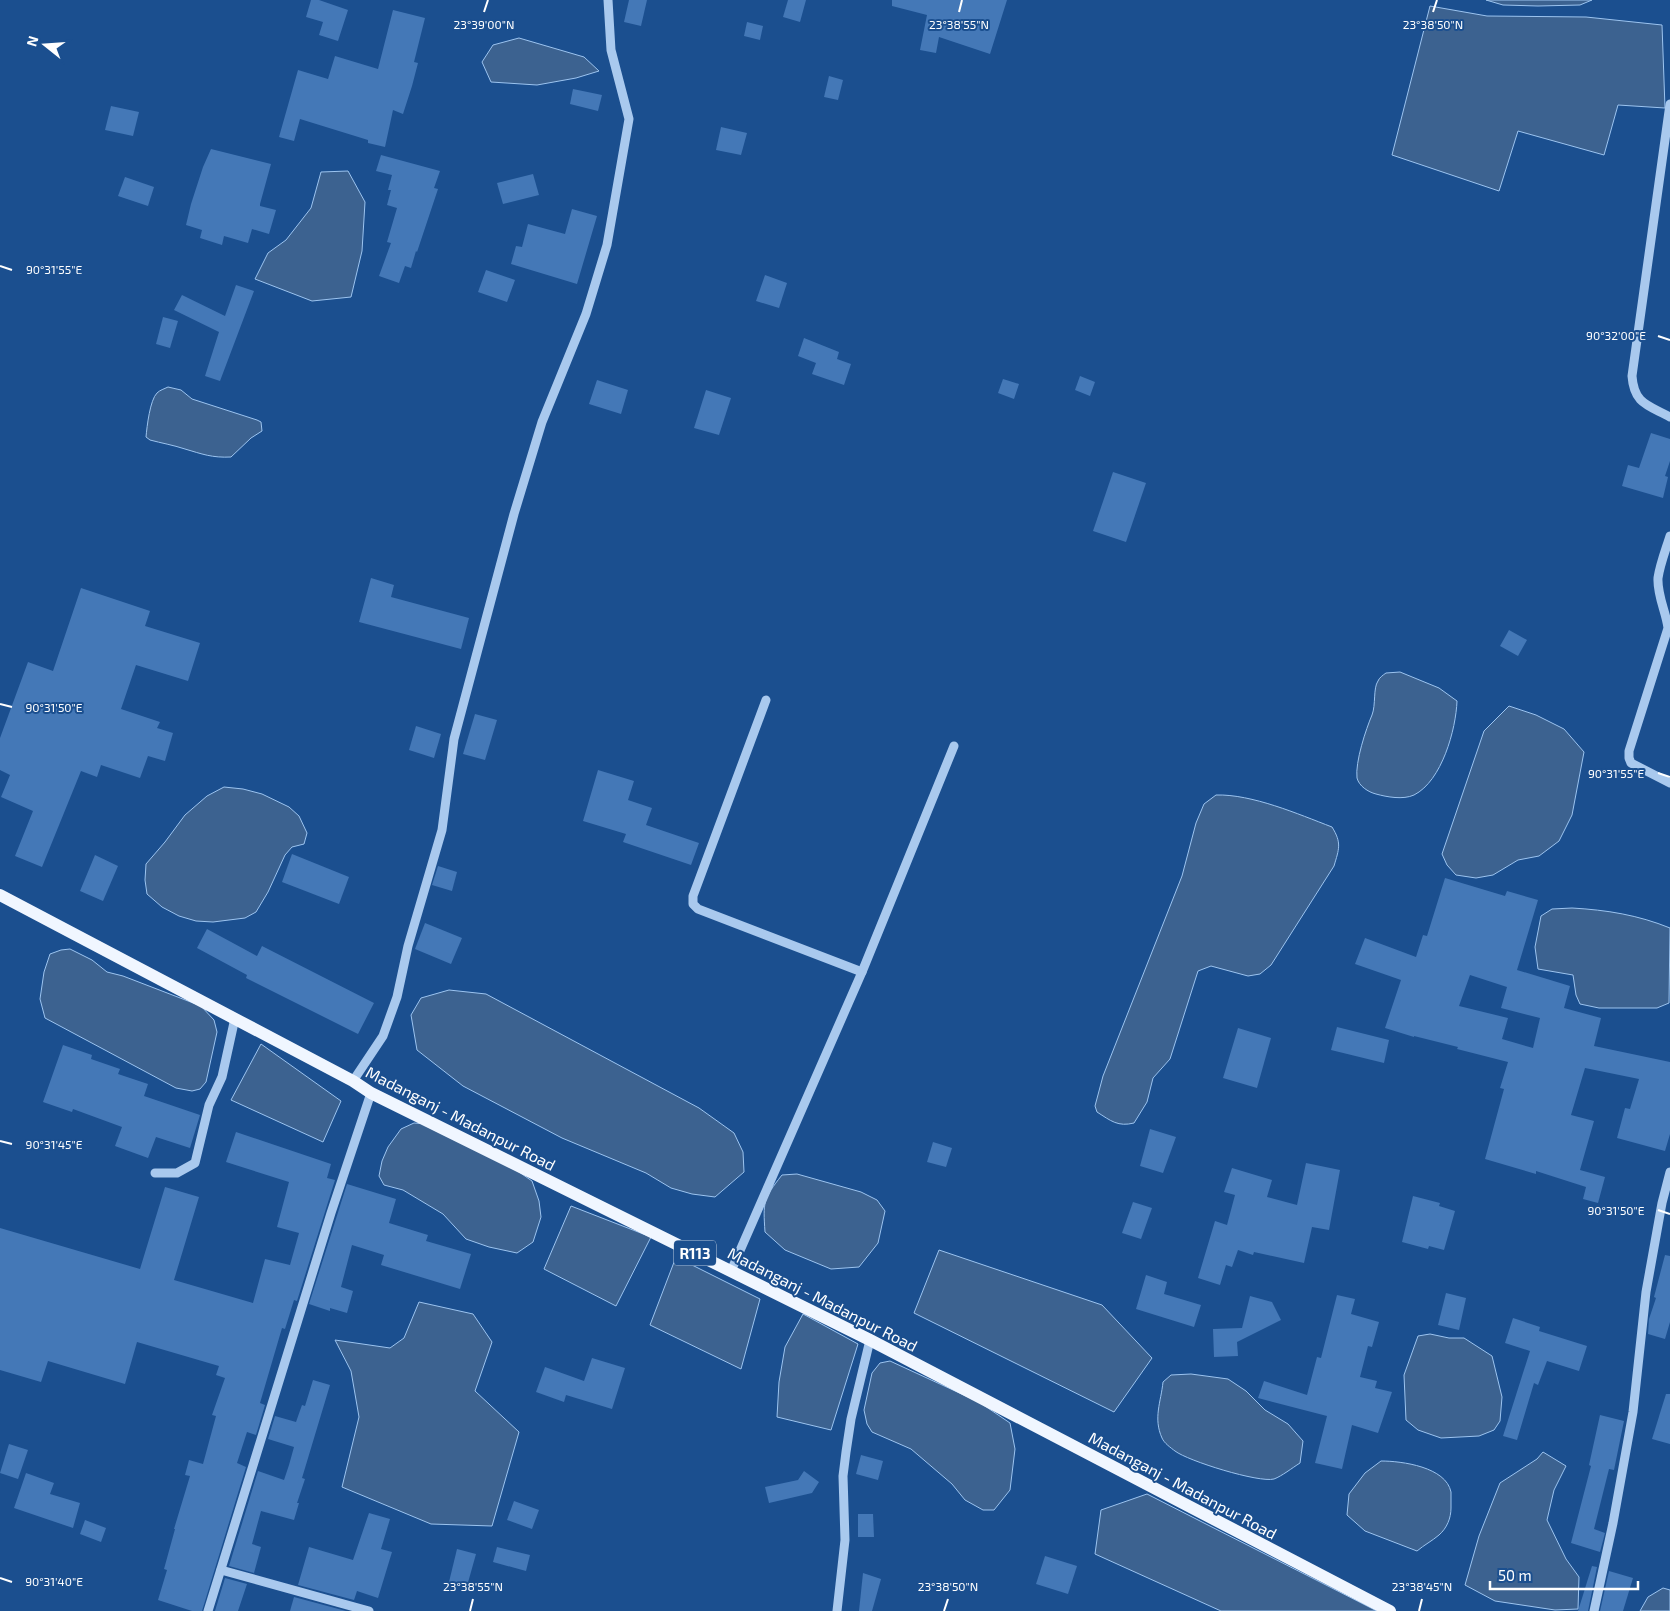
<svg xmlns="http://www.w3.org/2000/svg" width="1670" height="1611" font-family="'Exo 2',sans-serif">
  <rect width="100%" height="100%" fill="#1b4f8f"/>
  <g fill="#3c6290" stroke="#9cc4f0">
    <polygon points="1486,0 1592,0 1580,5 1538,6 1503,5"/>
    <polygon points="1430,6 1487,16 1586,17 1662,25 1665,108 1618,105 1604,155 1518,131 1499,191 1392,155"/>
    <polygon points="519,38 584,57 599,71 576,78 537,85 491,82 482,62 493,45"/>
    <polygon points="348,171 365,202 362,251 351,297 312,301 255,279 268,253 286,240 311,208 321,172"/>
    <path d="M168,387L181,390L192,399L257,420L261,422L262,431L251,438L231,457C212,458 202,454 185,449C173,445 161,443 150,440L146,437C147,426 150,400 157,393C160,390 164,389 168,387Z"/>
    <path d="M1400,672L1439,688L1457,701C1456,729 1442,781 1414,795C1403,800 1387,797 1376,794C1368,792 1359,786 1357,778C1355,762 1366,729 1372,715C1376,705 1373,688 1378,681C1379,678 1383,675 1386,673Z"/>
    <polygon points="1509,706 1536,715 1564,729 1584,752 1572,815 1559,841 1539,856 1518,860 1493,875 1476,878 1456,875 1447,865 1442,854 1484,731"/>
    <polygon points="224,787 243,789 262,794 289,807 299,816 307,833 304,844 292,847 285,855 268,892 256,912 245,918 213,922 196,921 179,916 162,907 147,894 145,880 146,864 165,842 185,815 207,796"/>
    <path d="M1216,795C1252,794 1298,814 1332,827C1342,843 1339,849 1334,866L1271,965L1260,974L1248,976L1211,966L1198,971L1170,1059L1153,1078L1147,1102L1134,1123C1118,1127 1111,1121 1097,1112L1095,1106L1103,1076L1182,876L1196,823L1204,804Z"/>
    <path d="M1572,908C1607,910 1638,915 1670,928L1669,1003L1657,1008H1599L1580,1004L1576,995L1573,975L1538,969L1535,947L1541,916L1552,909Z"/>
    <polygon points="70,949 92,960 107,972 123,976 201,1006 214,1020 217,1032 206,1082 200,1089 192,1091 176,1088 45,1018 40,999 44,972 50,954 61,950"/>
    <polygon points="449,990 486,994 699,1108 734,1133 743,1152 744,1172 715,1197 692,1194 671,1188 646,1173 562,1138 463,1086 417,1050 411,1015 421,998"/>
    <polygon points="261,1044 341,1101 323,1142 231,1100"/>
    <polygon points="414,1123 427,1124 496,1156 532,1181 539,1201 541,1217 533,1242 517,1253 489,1247 466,1239 443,1214 403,1190 384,1185 379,1176 382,1161 388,1147 401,1129"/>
    <path d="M797,1174L861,1192L877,1200L885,1211L878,1243L859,1267L831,1269L785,1250L765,1232C763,1202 763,1199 782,1175Z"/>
    <polygon points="571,1206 651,1237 616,1306 544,1269"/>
    <polygon points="939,1250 1102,1305 1152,1358 1114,1412 914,1313"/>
    <polygon points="676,1257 760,1299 741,1369 650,1325"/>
    <polygon points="419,1302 473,1314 492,1342 475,1391 519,1432 492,1526 431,1524 342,1487 359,1417 351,1371 335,1340 390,1348 404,1338"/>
    <polygon points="803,1314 858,1344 831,1430 777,1417 779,1382 785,1347"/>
    <polygon points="1430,1334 1449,1338 1464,1338 1492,1356 1502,1397 1500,1421 1494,1430 1479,1436 1441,1438 1418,1430 1406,1420 1404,1375 1418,1336"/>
    <polygon points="890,1361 979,1402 1010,1423 1015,1449 1010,1490 994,1510 983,1510 965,1500 952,1484 911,1449 872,1432 867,1424 864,1410 872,1373 880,1363"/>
    <path d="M1191,1374L1228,1379L1246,1391L1265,1410L1288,1424L1303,1441L1300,1463C1292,1468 1282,1476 1274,1479C1259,1483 1188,1461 1175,1451C1171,1448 1164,1443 1162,1438C1153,1418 1161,1402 1163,1382L1171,1375Z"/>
    <polygon points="1543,1452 1566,1466 1554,1490 1547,1520 1566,1559 1579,1577 1578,1609 1555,1610 1495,1601 1465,1585 1479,1536 1500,1483 1537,1459"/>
    <path d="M1381,1461C1402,1461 1446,1467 1451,1492C1451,1497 1451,1503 1451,1508C1451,1518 1447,1528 1439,1535C1432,1541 1424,1545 1417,1551L1365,1531L1347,1515L1349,1494L1365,1473Z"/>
    <polygon points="1147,1494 1377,1611 1221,1611 1095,1554 1101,1510"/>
    <polygon points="1663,1588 1670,1590 1670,1611 1640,1611 1648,1597"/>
  </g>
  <g fill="#4478b7" fill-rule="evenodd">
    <polygon points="311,0 319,0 348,10 338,41 319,35 323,22 306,17"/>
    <polygon points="629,0 647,0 641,26 624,22"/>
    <polygon points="788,0 806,0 800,22 783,17"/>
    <polygon points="892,0 1007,0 990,54 939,37 936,53 920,50 927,15 892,6"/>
    <polygon points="393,10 425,18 414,62 418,63 412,86 403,114 393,110 385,147 368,143 368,140 300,119 294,141 279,137 298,70 328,79 335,56 378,69"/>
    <polygon points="747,22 763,26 760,40 744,36"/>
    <polygon points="829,76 843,80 838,100 824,97"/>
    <polygon points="573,89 602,95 598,111 570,104"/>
    <polygon points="111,106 139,112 133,136 105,130"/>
    <polygon points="721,127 747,133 741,155 716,150"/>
    <polygon points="211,149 271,164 260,204 260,206 276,210 269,234 252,229 248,243 224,236 222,245 200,238 202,230 186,225 191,204 203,167"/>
    <polygon points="381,155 440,171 434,188 438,189 417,252 416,251 411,268 405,266 399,283 379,276 391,243 387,242 397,208 387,205 391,190 388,190 392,175 376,171"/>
    <polygon points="533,174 539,195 503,204 497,183"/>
    <polygon points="125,177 154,187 148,206 118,196"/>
    <polygon points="572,209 597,216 577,284 511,264 516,246 522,247 528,224 565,234"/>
    <polygon points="486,270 515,280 507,302 478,292"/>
    <polygon points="765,275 787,283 779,308 756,301"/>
    <polygon points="236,285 254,291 220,381 205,376 219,332 174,310 182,295 225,316"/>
    <polygon points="163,317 178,321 170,348 156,344"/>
    <polygon points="804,338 839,352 837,359 851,364 844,385 812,374 816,363 798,356"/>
    <polygon points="1080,376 1095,382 1090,396 1075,390"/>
    <polygon points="1003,379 1019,384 1014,399 998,393"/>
    <polygon points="597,380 628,390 621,414 589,404"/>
    <polygon points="706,390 731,398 719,435 694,428"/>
    <polygon points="1651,433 1670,439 1670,461 1665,476 1668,477 1663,498 1622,486 1628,465 1639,468"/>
    <polygon points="1113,472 1146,483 1126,542 1093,531"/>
    <polygon points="371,578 394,585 391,597 469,618 461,649 359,622"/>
    <polygon points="81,588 150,611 145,626 200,643 188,681 136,665 121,709 160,722 157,728 173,733 165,761 148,756 140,778 101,765 97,777 81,771 42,867 15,856 33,811 1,797 10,775 0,770 0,738 28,662 53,671"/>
    <polygon points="1509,630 1527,640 1518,656 1500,646"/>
    <polygon points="475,714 497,720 485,760 463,754"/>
    <polygon points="416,726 441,734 434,758 409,750"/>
    <polygon points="598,770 634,781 628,800 652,808 646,825 699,843 691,865 623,842 626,834 583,821"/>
    <polygon points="292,854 349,877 339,904 282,882"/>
    <polygon points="95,855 118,866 103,901 80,891"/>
    <polygon points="438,866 457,872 452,891 432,885"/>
    <path d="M1445,878L1505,896L1507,891L1538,900L1517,970L1570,986L1564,1008L1601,1018L1594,1046L1670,1062V1134L1665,1151L1617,1138L1625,1108L1630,1109L1639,1079L1585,1068L1571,1115L1594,1121L1580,1170L1605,1177L1598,1203L1583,1199L1586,1187L1536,1171V1174L1485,1159L1504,1089L1500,1088L1508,1062L1457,1049L1458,1047L1414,1036V1037L1385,1028L1401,980L1355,964L1365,938L1416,957L1423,935L1427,936ZM1470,975L1507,987L1501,1008L1540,1018L1533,1048L1502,1039L1508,1018L1459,1006Z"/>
    <polygon points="425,923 462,938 451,964 415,949"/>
    <polygon points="207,929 257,956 262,946 374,1003 358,1034 246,978 247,975 197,948"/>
    <polygon points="1337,1027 1389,1040 1384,1063 1331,1050"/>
    <polygon points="1238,1028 1271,1038 1257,1088 1223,1078"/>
    <polygon points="63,1045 92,1055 91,1059 120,1069 118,1074 148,1084 144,1096 200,1115 190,1148 156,1137 148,1158 115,1146 122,1127 73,1109 72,1112 43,1102"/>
    <polygon points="1150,1129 1176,1137 1163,1173 1140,1166"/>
    <polygon points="236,1132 331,1164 327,1178 335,1180 297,1301 294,1300 285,1329 282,1328 260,1403 265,1405 256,1435 247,1432 237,1463 246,1467 202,1611 192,1611 158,1600 167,1570 164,1569 175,1529 174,1529 190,1476 185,1475 189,1460 203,1464 216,1416 212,1415 225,1378 216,1375 219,1366 137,1342 125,1384 48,1361 41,1382 0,1370 0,1228 140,1269 165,1187 199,1197 174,1280 253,1303 265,1259 290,1265 299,1233 277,1227 289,1182 226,1162"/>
    <polygon points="933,1142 952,1148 946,1167 927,1162"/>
    <polygon points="1306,1163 1340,1170 1329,1230 1312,1227 1304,1263 1254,1252 1253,1255 1238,1250 1232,1267 1226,1265 1220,1285 1198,1278 1215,1221 1227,1225 1235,1195 1224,1192 1232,1168 1272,1180 1267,1197 1297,1205"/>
    <polygon points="347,1184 396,1199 389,1223 428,1235 426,1241 471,1254 460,1289 381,1265 384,1255 352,1245 341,1287 353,1291 347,1313 330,1308 330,1311 309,1304"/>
    <polygon points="1413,1196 1440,1203 1439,1206 1455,1211 1444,1250 1429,1246 1428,1249 1402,1242"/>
    <polygon points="1133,1202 1152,1208 1141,1239 1122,1233"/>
    <polygon points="1665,1255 1670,1256 1670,1322 1665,1339 1648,1334 1649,1319 1656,1298 1654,1297"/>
    <polygon points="1146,1275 1167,1282 1164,1294 1201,1305 1194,1327 1136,1309"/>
    <polygon points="1446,1293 1466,1298 1459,1330 1438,1325"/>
    <polygon points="1337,1295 1355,1299 1351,1314 1379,1322 1372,1347 1368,1346 1360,1377 1377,1381 1375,1388 1392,1392 1378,1433 1352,1425 1342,1469 1315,1463 1327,1416 1258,1398 1264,1381 1307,1395 1317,1357 1321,1358"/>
    <polygon points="1250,1296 1272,1302 1281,1320 1237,1342 1238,1356 1214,1357 1213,1329 1242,1328"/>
    <polygon points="1513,1318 1540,1327 1539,1331 1587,1346 1579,1371 1547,1361 1538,1385 1534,1383 1517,1440 1503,1436 1530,1351 1505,1343"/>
    <polygon points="592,1358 625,1368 612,1409 566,1395 564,1402 536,1392 545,1367 584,1381"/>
    <polygon points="313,1380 330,1385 302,1478 305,1479 297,1503 299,1503 294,1520 261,1511 252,1544 261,1547 254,1573 229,1566 258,1471 284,1480 289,1465 294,1447 268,1439 275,1416 296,1422 302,1405 305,1406"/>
    <polygon points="1666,1394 1670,1394 1670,1444 1652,1439"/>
    <polygon points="1600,1415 1624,1421 1614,1470 1609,1469 1594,1529 1605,1533 1600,1552 1571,1543 1591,1466 1589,1465"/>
    <polygon points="9,1444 28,1450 18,1479 0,1473"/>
    <polygon points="861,1455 883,1461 878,1480 856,1474"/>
    <polygon points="804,1471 819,1482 812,1493 769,1503 765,1487 798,1480"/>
    <polygon points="26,1473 54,1483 50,1494 80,1503 73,1528 14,1508"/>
    <polygon points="514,1501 539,1510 532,1529 507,1520"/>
    <polygon points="369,1513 390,1519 381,1549 392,1552 378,1598 357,1591 354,1600 298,1585 309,1547 353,1560"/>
    <polygon points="858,1514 873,1514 874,1537 858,1537"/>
    <polygon points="85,1520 106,1528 101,1542 80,1534"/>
    <polygon points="497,1547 530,1555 526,1571 493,1562"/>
    <polygon points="457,1549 476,1554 467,1586 449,1582"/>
    <polygon points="1045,1556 1077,1566 1068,1594 1036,1584"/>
    <polygon points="1592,1566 1597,1567 1588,1611 1578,1611"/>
    <polygon points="1609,1571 1633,1578 1623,1611 1600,1611"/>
    <polygon points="863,1573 881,1579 872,1611 859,1611"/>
    <polygon points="225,1578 247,1584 238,1611 215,1611"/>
    <polygon points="294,1597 346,1611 290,1611"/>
  </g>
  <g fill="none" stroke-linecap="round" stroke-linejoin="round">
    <g stroke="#a9c9ee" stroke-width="9">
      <path d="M1670,104L1632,376C1634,404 1648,405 1670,417"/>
      <path d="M1670,536C1666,549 1660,564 1658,578C1657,595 1666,612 1668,628L1629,751V758L1631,763L1670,783"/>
      <polyline points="766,700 693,896 693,904 698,909 862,972"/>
      <polyline points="353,1081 383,1036 397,997 408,946 442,830 454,739 514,514 542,422 586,314 607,245 629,119 611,50 608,0"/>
      <polyline points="155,1173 177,1173 195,1163 209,1105 222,1077 235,1018"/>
      <polyline points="731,1271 862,972 954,746"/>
      <polyline points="221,1570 369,1611"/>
      <polyline points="208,1611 331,1213 371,1093"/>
      <polyline points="837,1611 845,1540 843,1476 846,1452 851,1419 870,1340"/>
      <polyline points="1594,1611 1613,1523 1633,1412 1646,1292 1662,1203 1670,1172"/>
    </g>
    <polyline stroke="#f0f6ff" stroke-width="12" points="0,895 353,1081 371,1093 870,1340 1390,1611"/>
  </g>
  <path fill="none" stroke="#fff" stroke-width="2" d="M484,12L488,0M959,12L962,0M1433,12L1437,0M0,266L12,270M1658,336L1670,340M0,704L12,707M1658,773L1670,777M0,1141L12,1144M1658,1210L1670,1214M0,1578L12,1582M470,1611L473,1599M944,1611L948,1599M1419,1611L1422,1599"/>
  <g text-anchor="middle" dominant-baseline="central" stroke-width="4" stroke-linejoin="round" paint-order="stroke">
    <rect fill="#1b4f8f" stroke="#bbcadd" stroke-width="1" x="674" y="1240.5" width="42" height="25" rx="4"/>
    <g font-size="15" font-weight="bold" fill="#fff">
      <text x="695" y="1253">R113</text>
    </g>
    <g font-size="16" fill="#fff" stroke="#1b4f8f">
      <text transform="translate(461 1118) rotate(27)">Madanganj - Madanpur Road</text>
      <text transform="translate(823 1299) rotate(27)">Madanganj - Madanpur Road</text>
      <text transform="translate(1183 1485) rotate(28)">Madanganj - Madanpur Road</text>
    </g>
  </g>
  <g font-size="12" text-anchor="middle" fill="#fff" stroke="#1b4f8f" stroke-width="4" stroke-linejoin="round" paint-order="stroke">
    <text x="484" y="29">23°39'00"N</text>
    <text x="959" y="29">23°38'55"N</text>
    <text x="1433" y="29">23°38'50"N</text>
    <text x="54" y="274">90°31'55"E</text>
    <text x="1616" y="340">90°32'00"E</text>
    <text x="54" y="712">90°31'50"E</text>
    <text x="1616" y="778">90°31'55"E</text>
    <text x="54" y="1149">90°31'45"E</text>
    <text x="1616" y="1215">90°31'50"E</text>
    <text x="54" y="1586">90°31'40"E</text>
    <text x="473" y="1591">23°38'55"N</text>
    <text x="948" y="1591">23°38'50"N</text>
    <text x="1422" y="1591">23°38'45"N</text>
  </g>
  <g transform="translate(45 45) rotate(287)" stroke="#1b4f8f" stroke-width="4" paint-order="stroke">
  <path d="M0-4L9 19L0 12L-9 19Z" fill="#ffffff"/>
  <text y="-8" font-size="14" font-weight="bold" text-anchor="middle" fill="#ffffff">N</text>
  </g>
  <path d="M1490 1581v8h148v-8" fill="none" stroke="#ffffff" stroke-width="2.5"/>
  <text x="1498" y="1581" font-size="15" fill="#ffffff" stroke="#1b4f8f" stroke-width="4" paint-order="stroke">50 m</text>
</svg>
